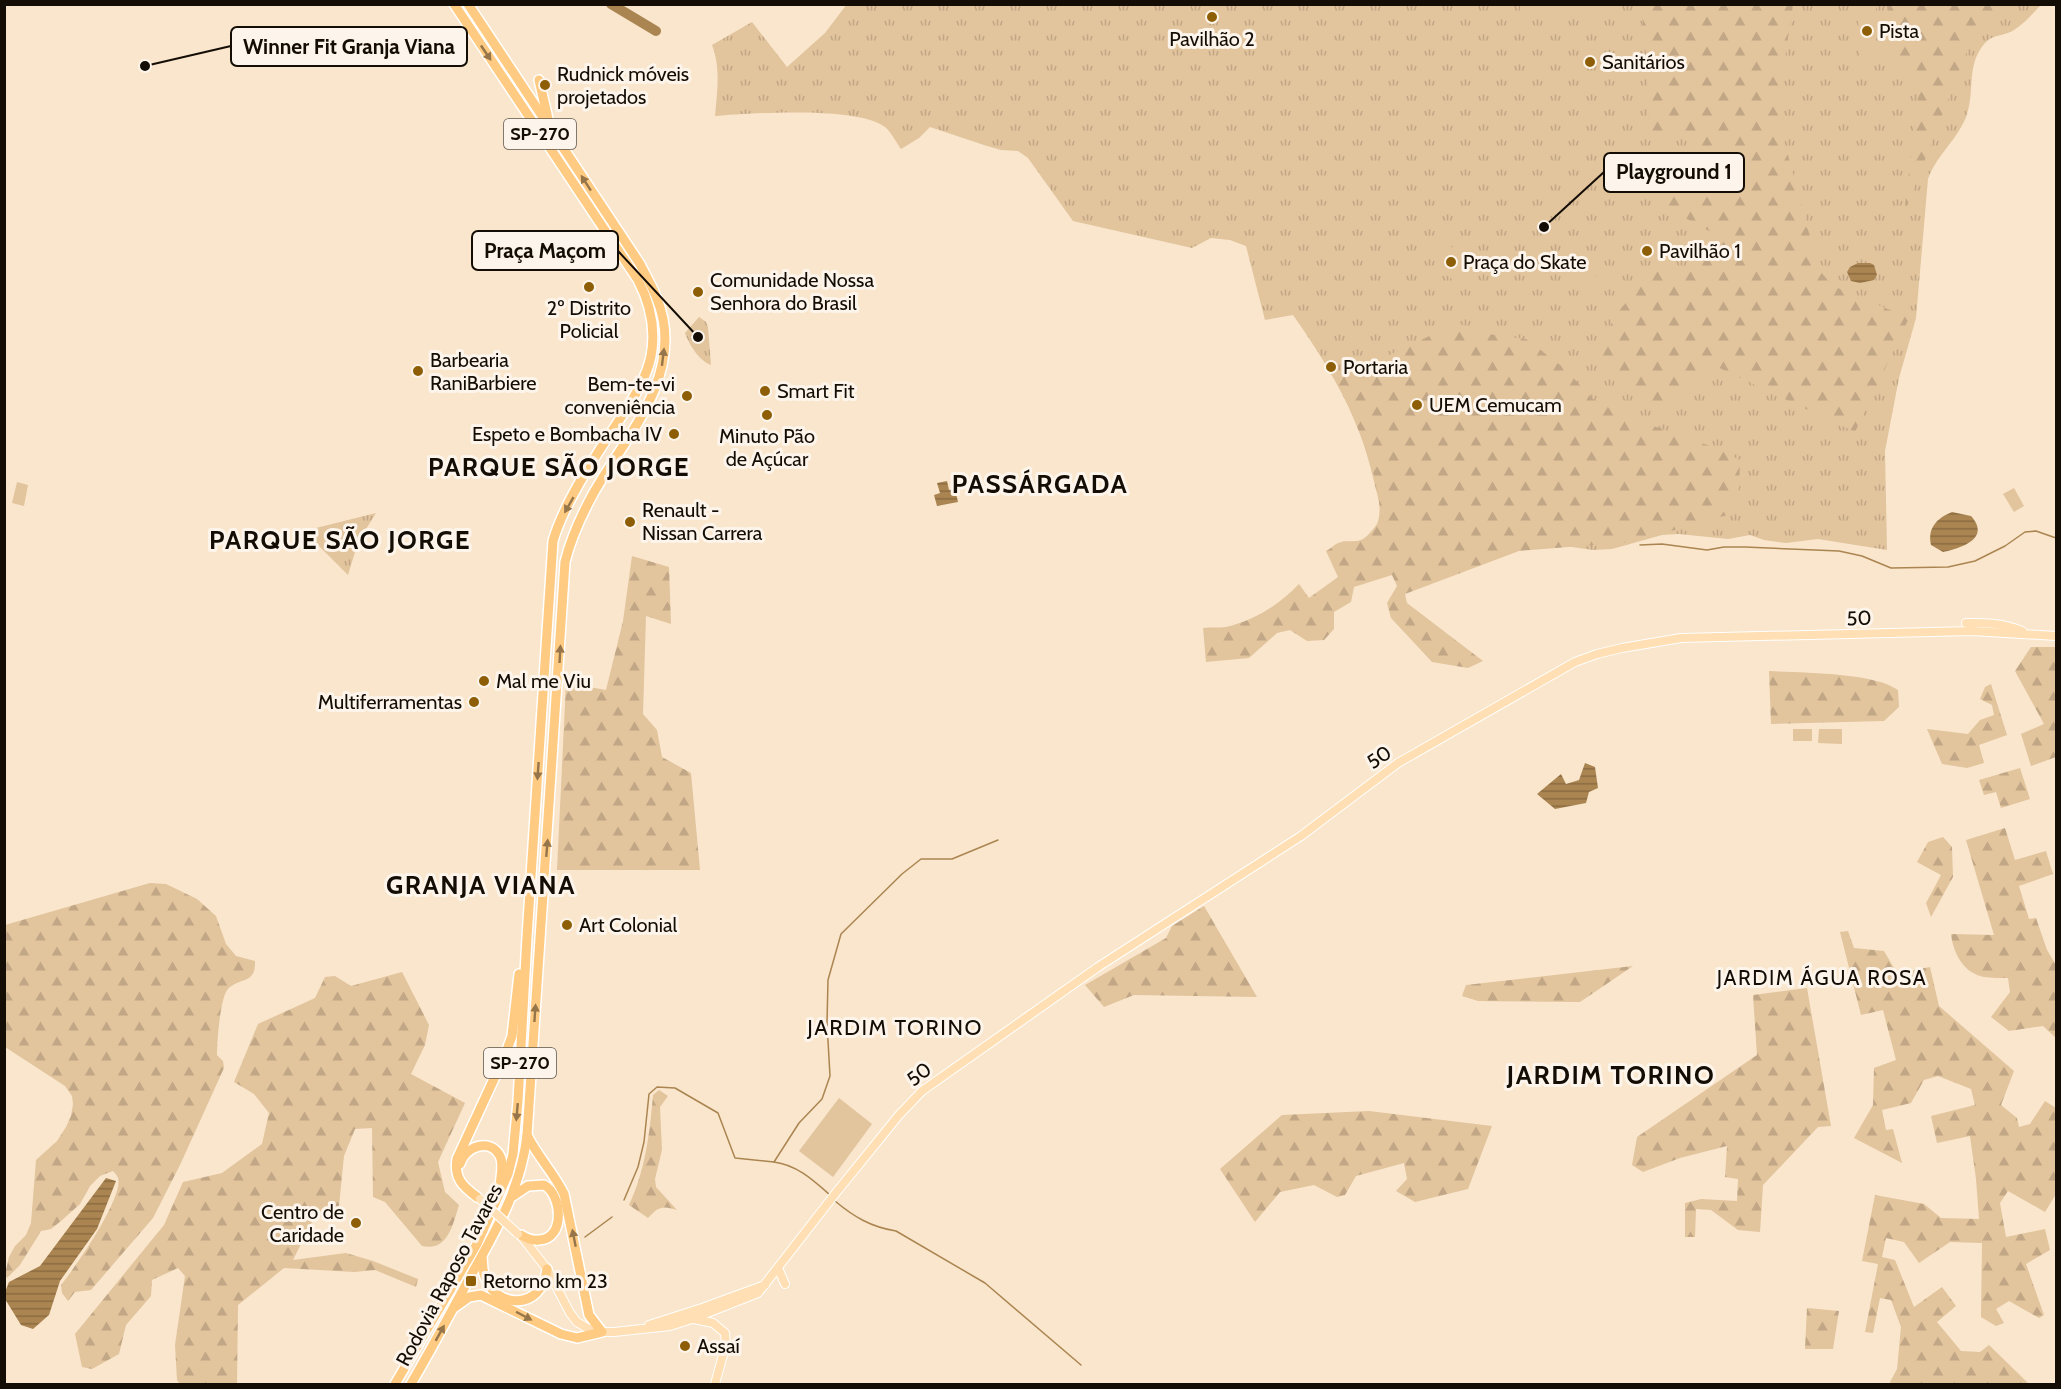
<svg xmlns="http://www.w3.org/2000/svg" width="2061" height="1389" font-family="Cabin,sans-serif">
  <defs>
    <pattern id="grass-tufts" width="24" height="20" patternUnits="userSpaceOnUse" patternTransform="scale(1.5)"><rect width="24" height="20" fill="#e2c49d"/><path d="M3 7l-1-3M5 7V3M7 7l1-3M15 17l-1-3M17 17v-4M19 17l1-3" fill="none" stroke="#c1a786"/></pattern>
    <pattern id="forest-firs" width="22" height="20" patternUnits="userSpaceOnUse" patternTransform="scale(1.5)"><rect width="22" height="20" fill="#e2c49d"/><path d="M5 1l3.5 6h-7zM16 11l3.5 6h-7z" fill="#c1a786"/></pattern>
    <pattern id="water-rules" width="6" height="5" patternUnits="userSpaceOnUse" patternTransform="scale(1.5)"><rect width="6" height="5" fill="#ab8551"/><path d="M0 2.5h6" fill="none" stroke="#8a6b41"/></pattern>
  </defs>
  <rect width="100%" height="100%" fill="#f9e6cc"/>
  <g fill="url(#grass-tufts)">
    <path d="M847,4L2041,5C2033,13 2024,24 2014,30C2005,36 1993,34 1985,43C1965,66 1976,90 1966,117C1957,140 1936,156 1928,179L1916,318L1899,378L1885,451L1887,550L1818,539L1786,543L1764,540L1750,535L1728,539L1679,534L1662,535L1612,549L1593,550L1572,547H1522L1382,513C1374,483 1368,452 1356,423C1339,384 1317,349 1293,315L1265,320L1246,246L1230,240L1211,238L1192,248L1073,221L1028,158L1018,151L1001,150L987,146L930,127L919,138L901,149C896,142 891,132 885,127C859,106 749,113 715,116C717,92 721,68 712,45L752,22L787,67L825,33Z"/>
    <path d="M699,317L706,322L708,327L711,365C699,361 689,344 685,333Z"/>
    <polygon points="376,513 358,542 348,575 304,531"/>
  </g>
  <g fill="url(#forest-firs)">
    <polygon points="1641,5 1793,5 1779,97 1785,144 1819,270 1833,286 1909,318 1855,432 1711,364 1671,408 1618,390 1599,346 1618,312 1654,270 1697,265 1713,233 1654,201 1701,189 1687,132 1649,137 1646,53"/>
    <polygon points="1887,5 2009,5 1974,33 1904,214 1918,97 1892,55"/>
    <path d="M1457,323L1488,334L1526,339L1564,368L1594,400L1625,416L1710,446L1740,460L1739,488L1731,514L1632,542L1519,551L1405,594L1407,603L1483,661L1468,668L1432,662L1391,618L1387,603L1397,586L1392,575L1354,587L1351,602L1334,612V629L1324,640L1307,641L1290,630L1277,633L1249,658L1206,662L1203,628C1210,627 1219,628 1226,627C1254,621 1280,604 1299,584L1309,598L1338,577L1326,551C1330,549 1334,545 1338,543C1349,538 1357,546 1368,535C1371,532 1375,527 1377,524C1390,494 1350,410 1337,381L1342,379L1339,372L1385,357Z"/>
    <polygon points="632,556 669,567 671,624 646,616 643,714 657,730 662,757 691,773 700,870 557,870 566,683 606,690 623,621"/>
    <polygon points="2031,647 2056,647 2056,757 2031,766 2021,734 2044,724 2015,671"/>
    <path d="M1769,671C1801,673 1873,672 1898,690L1899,707L1884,721L1771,724Z"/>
    <polygon points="1991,684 2007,735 1979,745 1984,763 1967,768 1942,764 1927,729 1968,734 1980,720 1994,715 1992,705 1980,699 1985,687"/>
    <polygon points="2020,768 2030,799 2001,808 1996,792 1984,795 1979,780"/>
    <path d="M2005,828L2015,860L2046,851L2053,874L2019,886L2029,919L2036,918L2047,950L2056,965V1038L2043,1026L2009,1031L1991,1017L2010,992L2008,978C2000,978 1992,978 1984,977C1963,973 1953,952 1951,934L1994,935L1966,840Z"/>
    <polygon points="1943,837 1952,847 1953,877 1931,917 1926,903 1941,875 1917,862 1928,842"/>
    <path d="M150,883L166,884L197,899L216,916L226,944L236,956L255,961C256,985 239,977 228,989C220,997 217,1042 217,1055L223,1061L224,1068L180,1165L153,1218L91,1290L75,1292L68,1301L62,1293L61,1285C74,1269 124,1198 118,1178C117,1175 115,1173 113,1171L100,1176L90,1186L80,1204L61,1221L51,1229L41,1231L20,1265L7,1278L5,1274L9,1257L15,1246L26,1235L31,1223L36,1160L57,1141L66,1127L71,1116L73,1104L72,1096L65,1086L5,1047V925Z"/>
    <polygon points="1204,906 1257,997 1134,995 1104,1007 1085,985 1166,938 1172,926"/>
    <polygon points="1848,931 1854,948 1884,951 1897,973 1930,967 1939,1006 2014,1071 2001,1105 2017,1118 2019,1127 2030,1124 2045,1101 2056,1108 2056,1194 2045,1212 2008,1191 2000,1203 2006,1237 2045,1229 2050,1250 2026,1264 2044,1315 2039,1318 2009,1301 1996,1309 2004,1323 1996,1326 1981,1317 1982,1243 1950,1242 1919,1263 1904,1242 1886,1238 1882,1257 1895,1260 1914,1307 1942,1287 1956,1306 1937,1322 1961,1351 1980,1352 1989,1345 2029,1384 1891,1384 1890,1382 1897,1369 1901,1327 1891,1300 1880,1298 1873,1333 1865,1332 1878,1264 1862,1261 1875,1195 1924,1204 1941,1218 1979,1219 1976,1179 1970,1136 1937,1143 1931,1116 1975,1105 1971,1089 1938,1076 1924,1080 1911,1103 1882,1110 1886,1130 1893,1129 1902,1163 1854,1138 1873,1105 1874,1068 1896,1060 1883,1010 1861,1015 1840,932"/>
    <polygon points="1633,966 1580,1002 1478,1001 1462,996 1466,985"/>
    <path d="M402,972L429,1025L425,1045L411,1074L465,1103L438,1162L445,1192L459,1205C453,1224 448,1252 422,1246L385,1202L373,1197L372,1128L355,1129L344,1156L339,1206L328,1218L315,1216L293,1260L346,1253L373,1261L418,1279L416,1287L375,1270L354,1272L284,1268L238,1305L237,1384H180L177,1380L175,1345L185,1276L178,1268L152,1280L151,1296L126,1325L119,1354L92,1369L82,1367L75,1334L164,1225L183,1182L222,1173L262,1144L269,1113L254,1094L234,1082L258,1024L315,998L325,977L335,976L351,986Z"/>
    <polygon points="1807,988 1831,1126 1818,1127 1763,1185 1760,1232 1738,1230 1711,1210 1696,1209 1695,1237 1685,1237 1685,1203 1701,1199 1737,1201 1738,1179 1725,1177 1727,1146 1680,1158 1643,1172 1632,1165 1637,1137 1757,1055 1753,995"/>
    <path d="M659,1090L668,1096L660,1107L662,1150L655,1179L656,1187L677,1210C662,1205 658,1207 648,1218L629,1205C645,1172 650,1132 653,1095Z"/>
    <polygon points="1369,1111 1492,1126 1468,1189 1415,1202 1396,1191 1407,1179 1404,1163 1356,1176 1345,1195 1337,1197 1314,1185 1280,1192 1255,1222 1220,1169 1282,1115"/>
    <polygon points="1807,1308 1839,1311 1833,1349 1805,1349"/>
  </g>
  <g fill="#e2c49d">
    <polygon points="1520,5 1597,5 1596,19 1520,13"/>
    <polygon points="1858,5 1876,5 1876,58 1859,58"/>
    <path d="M1441,237H1450L1449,242L1455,253C1465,256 1466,266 1468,275L1453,276V280L1442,272L1438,274V285L1432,287L1431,281L1438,263L1435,247Z"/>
    <polygon points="1591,266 1598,280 1577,290 1570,276"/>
    <polygon points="17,482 28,485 24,506 12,503"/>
    <polygon points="2014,488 2024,506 2014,512 2003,494"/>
    <rect x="1793" y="729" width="19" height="12"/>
    <polygon points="1819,729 1842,729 1842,744 1818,743"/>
    <polygon points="839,1098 872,1124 833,1177 799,1151"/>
  </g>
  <g fill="url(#water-rules)">
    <polygon points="1858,263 1870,263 1874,265 1877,275 1874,280 1860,283 1851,281 1847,272 1850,267"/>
    <polygon points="947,481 949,490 955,489 958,502 937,506 934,495 940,493 937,483"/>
    <path d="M1952,512L1971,516C1991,538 1962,548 1943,552L1931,545C1927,528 1937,518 1952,512Z"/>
    <polygon points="1585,763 1595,767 1598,788 1589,792 1586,803 1555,809 1537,794 1561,774 1566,784 1579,780"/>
    <polygon points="106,1178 116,1181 97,1229 60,1281 49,1315 33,1329 21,1325 5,1299 5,1292 9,1282 40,1266"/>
  </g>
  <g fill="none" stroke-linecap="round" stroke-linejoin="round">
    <g stroke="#ab8551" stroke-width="1.5">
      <polyline points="1640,545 1662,544 1707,550 1724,547 1745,547 1839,551 1862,556 1891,568 1948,567 1975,561 2005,546 2025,532 2036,531 2056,538"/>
      <path d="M774,1162C797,1165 813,1180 830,1195"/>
      <polyline points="624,1200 638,1167 644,1142 649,1094 657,1087 675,1088 718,1113 735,1158 774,1162 799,1123 822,1099 830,1076 827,1023 828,980 841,934 902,874 921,859 952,859 998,840"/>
      <path d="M835,1201C854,1217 871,1227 896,1231L985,1283L1081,1365"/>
      <polyline points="585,1237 612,1217"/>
    </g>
    <polyline stroke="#ab8551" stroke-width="10" points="611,4 656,31"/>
    <g stroke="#fff" stroke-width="10">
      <g id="major">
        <path d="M1966,623C1986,623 2003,623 2022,631"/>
        <polyline points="522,1237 547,1269 570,1313 577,1322 587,1328 602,1332 614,1332 670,1326 692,1319 758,1293 835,1194 899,1115 922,1091 1098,967 1301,836 1398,763 1575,662 1597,654 1622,648 1681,638 1972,631 2056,636"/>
        <polyline points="778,1268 785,1284"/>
        <polyline points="694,1319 713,1323 725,1333 726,1344 715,1384"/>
        <polyline points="649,1325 702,1308 765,1285"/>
      </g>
    </g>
    <g stroke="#fff" stroke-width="12">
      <g id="highway">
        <polyline points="539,80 549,123"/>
        <path d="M460,1164C464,1147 490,1137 500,1156C504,1164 501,1176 500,1185"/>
        <path d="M513,1196L528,1186L544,1185C562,1194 566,1239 539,1240C533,1241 526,1238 521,1235"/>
        <path d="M477,1197C462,1186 454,1178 457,1159L505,1055L512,1036L519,974"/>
        <path d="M482,1257C483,1264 482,1270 485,1277C496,1309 542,1311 547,1269"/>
        <path d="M455,1307L469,1297L481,1295L561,1334L577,1338L602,1332L589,1315L564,1194C554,1173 537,1156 527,1135"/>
        <path d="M395,1384L477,1244L508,1174L513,1154L518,1101L527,937L553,541C564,503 594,458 616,425C630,403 646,381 651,356C656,330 650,303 638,280L454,4"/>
        <path d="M411,1384C431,1350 450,1314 469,1279C495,1232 521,1189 527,1135L565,562C571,538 581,516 593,494C623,440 676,386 663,319C659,298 649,282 640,264L468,4"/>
      </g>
    </g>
    <use href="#major" stroke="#ffdfb3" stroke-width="8"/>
    <use href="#highway" stroke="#ffca81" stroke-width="9"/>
    <g stroke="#fff" stroke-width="10" stroke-linecap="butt">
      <polyline id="major-bridge" points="480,1199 518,1234"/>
    </g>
    <use href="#major-bridge" stroke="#ffdfb3" stroke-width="8"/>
  </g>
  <defs><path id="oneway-solid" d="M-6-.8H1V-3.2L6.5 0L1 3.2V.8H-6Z" transform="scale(1.5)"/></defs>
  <g fill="#957549">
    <use href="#oneway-solid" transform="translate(486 53) rotate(56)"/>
    <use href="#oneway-solid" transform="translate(586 183) rotate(-123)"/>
    <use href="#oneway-solid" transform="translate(663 357) rotate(-83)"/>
    <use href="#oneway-solid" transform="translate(569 505) rotate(120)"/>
    <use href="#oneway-solid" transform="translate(560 654) rotate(-87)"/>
    <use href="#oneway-solid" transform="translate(538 771) rotate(94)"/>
    <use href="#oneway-solid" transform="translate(547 848) rotate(-85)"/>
    <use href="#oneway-solid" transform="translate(535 1013) rotate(-86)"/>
    <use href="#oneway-solid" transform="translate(517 1112) rotate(95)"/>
    <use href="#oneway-solid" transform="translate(574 1238) rotate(-101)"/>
    <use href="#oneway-solid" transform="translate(524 1316) rotate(28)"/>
    <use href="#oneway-solid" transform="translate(440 1333) rotate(-61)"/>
  </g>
  <g fill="#8d5e05" stroke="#fdf5eb" stroke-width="2">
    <circle cx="1212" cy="17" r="6"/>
    <circle cx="1867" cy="31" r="6"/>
    <circle cx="1590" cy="62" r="6"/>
    <circle cx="545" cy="85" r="6"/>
    <circle cx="1647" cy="251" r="6"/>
    <circle cx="1451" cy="262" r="6"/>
    <circle cx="589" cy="287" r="6"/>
    <circle cx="698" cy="292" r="6"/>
    <circle cx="1331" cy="367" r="6"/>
    <circle cx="418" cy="371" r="6"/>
    <circle cx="765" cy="391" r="6"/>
    <circle cx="687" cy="396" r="6"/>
    <circle cx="1417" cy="405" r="6"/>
    <circle cx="767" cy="415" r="6"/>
    <circle cx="674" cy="434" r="6"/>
    <circle cx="630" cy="522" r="6"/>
    <circle cx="484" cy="681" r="6"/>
    <circle cx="474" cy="702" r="6"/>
    <circle cx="567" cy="925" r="6"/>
    <circle cx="356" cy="1223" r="6"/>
    <rect x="465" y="1275" width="12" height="12" rx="3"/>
    <circle cx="685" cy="1346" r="6"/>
  </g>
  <g text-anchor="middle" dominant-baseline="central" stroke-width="6" stroke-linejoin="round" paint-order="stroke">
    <g fill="#fdf5eb" stroke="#5a534a" stroke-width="1.5">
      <rect x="504" y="119" width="72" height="30" rx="4.5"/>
      <rect x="484" y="1048" width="72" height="30" rx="4.5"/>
    </g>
    <g font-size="18" font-weight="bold" fill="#140d05">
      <text x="540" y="134">SP-270</text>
      <text x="520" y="1063">SP-270</text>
    </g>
    <g font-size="20" fill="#140d05" stroke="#fdf5eb" text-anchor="start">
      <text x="1879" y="31">Pista</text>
      <text x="1212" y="39" text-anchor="middle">Pavilhão 2</text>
      <text x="1602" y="62">Sanitários</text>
      <text x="557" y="74">Rudnick móveis<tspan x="557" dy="23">projetados</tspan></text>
      <text x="1659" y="251">Pavilhão 1</text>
      <text x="1463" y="262">Praça do Skate</text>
      <text x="710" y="280">Comunidade Nossa<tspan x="710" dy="23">Senhora do Brasil</tspan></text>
      <text x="589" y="308" text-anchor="middle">2º Distrito<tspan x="589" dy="23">Policial</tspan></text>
      <text x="430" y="360">Barbearia<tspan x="430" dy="23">RaniBarbiere</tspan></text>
      <text x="1343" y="367">Portaria</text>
      <text x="675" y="384" text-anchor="end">Bem-te-vi<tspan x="675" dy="23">conveniência</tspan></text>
      <text x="777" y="391">Smart Fit</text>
      <text x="1429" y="405">UEM Cemucam</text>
      <text x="662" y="434" text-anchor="end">Espeto e Bombacha IV</text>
      <text x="767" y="436" text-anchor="middle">Minuto Pão<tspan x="767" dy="23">de Açúcar</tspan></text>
      <text x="642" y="510">Renault -<tspan x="642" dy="23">Nissan Carrera</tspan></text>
      <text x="496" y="681">Mal me Viu</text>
      <text x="462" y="702" text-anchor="end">Multiferramentas</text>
      <text x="579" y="925">Art Colonial</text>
      <text x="344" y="1212" text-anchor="end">Centro de<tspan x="344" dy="23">Caridade</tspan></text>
      <text x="483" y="1281">Retorno km 23</text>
      <text x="697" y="1346">Assaí</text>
    </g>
    <g font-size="20" fill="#140d05" stroke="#fdf5eb">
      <text transform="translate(1859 618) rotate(-2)">50</text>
      <text transform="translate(1379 757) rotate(-34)">50</text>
      <text transform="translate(919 1074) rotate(-38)">50</text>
      <text transform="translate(449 1275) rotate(-62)">Rodovia Raposo Tavares</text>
    </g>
    <g font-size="21" letter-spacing="1.5" fill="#140d05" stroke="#fdf5eb">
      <text x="1822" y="977">JARDIM ÁGUA ROSA</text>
    </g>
    <g font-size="22" letter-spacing="1.5" fill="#140d05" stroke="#fdf5eb">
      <text x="895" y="1027">JARDIM TORINO</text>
    </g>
    <g font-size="26" font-weight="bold" letter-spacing="1.5" fill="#140d05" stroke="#fdf5eb">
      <text x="559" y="467">PARQUE SÃO JORGE</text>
      <text x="1040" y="484">PASSÁRGADA</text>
      <text x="340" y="540">PARQUE SÃO JORGE</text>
      <text x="481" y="885">GRANJA VIANA</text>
      <text x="1611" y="1075">JARDIM TORINO</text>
    </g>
  </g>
  <path fill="none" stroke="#140d05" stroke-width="2" d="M145 66L231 46M1544 227L1604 172M698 337L618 251"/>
  <g fill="#140d05" stroke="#fdf5eb" stroke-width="2">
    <circle cx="145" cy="66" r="6"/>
    <circle cx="1544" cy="227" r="6"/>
    <circle cx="698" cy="337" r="6"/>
  </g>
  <g fill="#fdf5eb" stroke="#140d05" stroke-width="2">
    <rect x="231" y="27" width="236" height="39" rx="6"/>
    <rect x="1604" y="153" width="140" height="39" rx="6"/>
    <rect x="472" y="231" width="146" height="39" rx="6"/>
  </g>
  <g font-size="21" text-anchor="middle" font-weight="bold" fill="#140d05">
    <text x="349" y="54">Winner Fit Granja Viana</text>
    <text x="1674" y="179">Playground 1</text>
    <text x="545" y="258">Praça Maçom</text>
  </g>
  <rect width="2061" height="1389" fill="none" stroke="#140d05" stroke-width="12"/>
</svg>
